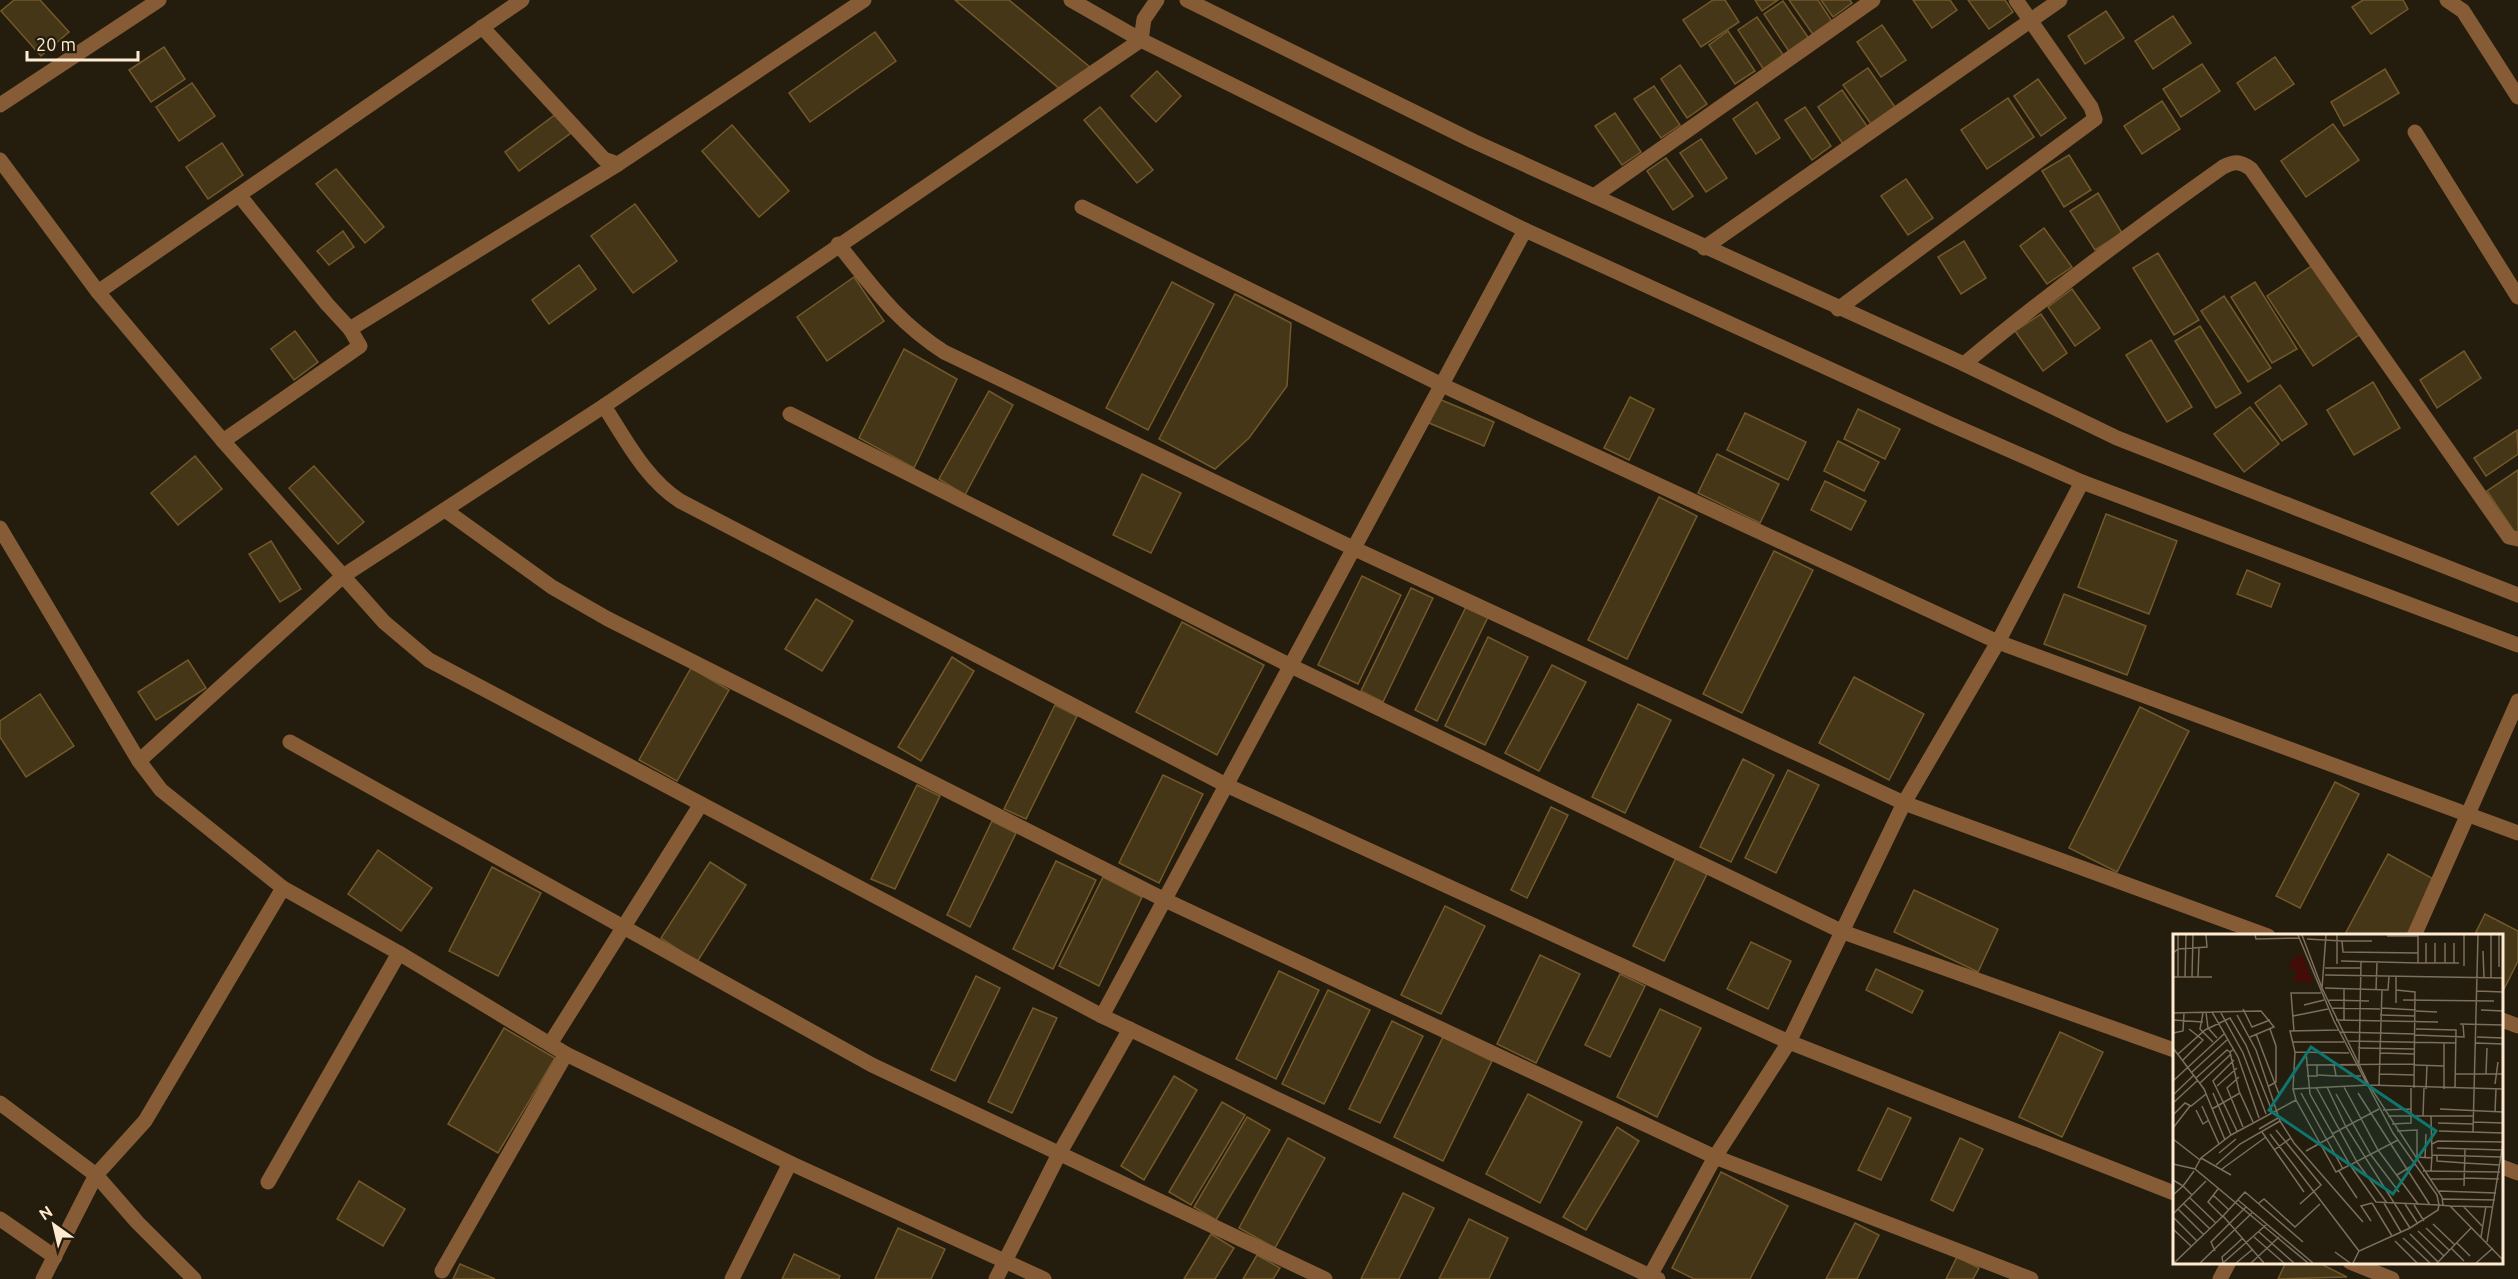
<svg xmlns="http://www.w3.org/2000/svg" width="2518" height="1279" font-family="Ubuntu,sans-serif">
  <rect width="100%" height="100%" fill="#241c0d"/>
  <g fill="#463618" stroke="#735929" stroke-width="1.5">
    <polygon points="14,0 40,0 69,32 41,56 1,11"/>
    <polygon points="955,0 1009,0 1091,68 1061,90"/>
    <polygon points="1713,0 1725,0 1739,22 1701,47 1683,20"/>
    <polygon points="1755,0 1778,0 1762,11"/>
    <polygon points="1789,0 1818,0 1833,23 1814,36"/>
    <polygon points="1821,0 1850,0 1852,3 1833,17"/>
    <polygon points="1913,0 1950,0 1957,10 1932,28"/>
    <polygon points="1968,0 2005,0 2013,12 1989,29"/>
    <polygon points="2363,0 2403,0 2408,9 2371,34 2352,7"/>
    <polygon points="1783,1 1810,40 1790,53 1764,14"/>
    <polygon points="2106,11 2124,38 2085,64 2068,36"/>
    <polygon points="2173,16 2191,43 2153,69 2135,41"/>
    <polygon points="1757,17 1784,56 1764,70 1738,30"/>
    <polygon points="1882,25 1906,60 1881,77 1857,42"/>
    <polygon points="1728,31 1755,71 1735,84 1709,45"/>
    <polygon points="875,32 896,61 810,122 789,93"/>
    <polygon points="164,47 185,79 151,102 129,70"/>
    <polygon points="2275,57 2294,84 2255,110 2237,83"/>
    <polygon points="2202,64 2220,91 2181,117 2163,89"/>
    <polygon points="1680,65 1707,104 1687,118 1661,79"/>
    <polygon points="1868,68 1895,107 1871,124 1843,85"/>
    <polygon points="2385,69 2399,93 2344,126 2331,102"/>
    <polygon points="1157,71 1181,96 1156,122 1131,96"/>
    <polygon points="2038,79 2066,118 2041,136 2014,96"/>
    <polygon points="192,83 215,116 179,141 156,107"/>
    <polygon points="1654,86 1680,125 1661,138 1634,99"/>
    <polygon points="1842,90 1869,129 1845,147 1818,107"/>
    <polygon points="2008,98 2034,137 1987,169 1961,130"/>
    <polygon points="2162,101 2180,129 2142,154 2124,126"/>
    <polygon points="1757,102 1780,138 1756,154 1733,119"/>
    <polygon points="1100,107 1153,170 1137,183 1084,120"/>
    <polygon points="1805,107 1831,146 1812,160 1785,120"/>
    <polygon points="1615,113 1641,152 1622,165 1595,126"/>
    <polygon points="556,114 571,133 519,171 505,152"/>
    <polygon points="2333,124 2359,160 2306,197 2281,161"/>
    <polygon points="732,125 789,191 759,217 702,151"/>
    <polygon points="1701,139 1727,178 1706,192 1680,153"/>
    <polygon points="222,143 243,175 208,199 186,167"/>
    <polygon points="2069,155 2091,190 2064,207 2042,171"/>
    <polygon points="1666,158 1693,196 1673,210 1647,171"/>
    <polygon points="336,169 384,227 365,243 316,184"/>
    <polygon points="1906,179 1933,218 1908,235 1881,196"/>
    <polygon points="2098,193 2122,233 2095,250 2070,211"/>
    <polygon points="635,204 677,261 633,293 591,236"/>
    <polygon points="2044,228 2072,267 2047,284 2020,246"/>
    <polygon points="343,231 354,247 329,265 317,251"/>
    <polygon points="1964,241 1986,278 1961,294 1938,257"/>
    <polygon points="2158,253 2199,320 2174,335 2133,268"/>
    <polygon points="2316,263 2362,333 2313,366 2267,296"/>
    <polygon points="579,265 596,289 549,324 532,300"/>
    <polygon points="854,277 884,321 827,361 797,317"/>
    <polygon points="1172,282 1214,304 1148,430 1106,408"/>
    <polygon points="2255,282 2297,349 2272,363 2231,297"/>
    <polygon points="2072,289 2100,328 2075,346 2048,307"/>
    <polygon points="1235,294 1291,323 1287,386 1249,438 1215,469 1159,439"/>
    <polygon points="2224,296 2271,368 2248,382 2201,311"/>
    <polygon points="2041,314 2067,353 2043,371 2015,331"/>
    <polygon points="2200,326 2241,393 2216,408 2175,341"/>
    <polygon points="295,331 318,362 294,380 271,349"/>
    <polygon points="2151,340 2192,407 2167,422 2126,355"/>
    <polygon points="904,349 957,379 914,468 859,438"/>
    <polygon points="2464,351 2481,378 2437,408 2420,380"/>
    <polygon points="2373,382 2400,428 2354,455 2327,410"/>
    <polygon points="2280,385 2307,424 2282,441 2255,403"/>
    <polygon points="989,391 1013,405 965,495 939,479"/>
    <polygon points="1630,397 1654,409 1629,460 1604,448"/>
    <polygon points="1439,399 1494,422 1484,446 1429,423"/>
    <polygon points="2250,407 2279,444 2244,472 2214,434"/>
    <polygon points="1858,409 1900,429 1885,459 1844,439"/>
    <polygon points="1745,413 1806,442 1788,480 1727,450"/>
    <polygon points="2517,430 2518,454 2486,476 2474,458"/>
    <polygon points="1838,441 1879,462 1864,491 1824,471"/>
    <polygon points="1717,454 1779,484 1760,523 1698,493"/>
    <polygon points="195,456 222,489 178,525 151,493"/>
    <polygon points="314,466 364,522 338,544 289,488"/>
    <polygon points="2518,470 2518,537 2487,491"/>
    <polygon points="1142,474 1181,493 1151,553 1113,535"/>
    <polygon points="1825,481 1866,501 1851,530 1811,510"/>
    <polygon points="1659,497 1697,516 1627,659 1588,640"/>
    <polygon points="2106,514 2177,541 2149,614 2078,587"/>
    <polygon points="271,541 301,589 280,602 249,554"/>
    <polygon points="1774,551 1813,570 1742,713 1703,694"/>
    <polygon points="2247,570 2280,584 2271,607 2237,594"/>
    <polygon points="1362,576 1401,595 1358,684 1318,665"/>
    <polygon points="1411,588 1433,598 1383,702 1361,691"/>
    <polygon points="2064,594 2146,626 2127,675 2044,644"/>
    <polygon points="816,599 853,621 822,671 785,649"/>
    <polygon points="1466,607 1488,617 1437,721 1415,710"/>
    <polygon points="1182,622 1264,665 1217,755 1136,712"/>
    <polygon points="1488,637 1528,657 1485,745 1445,726"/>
    <polygon points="952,657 974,671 921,761 898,747"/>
    <polygon points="188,660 206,688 156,720 138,692"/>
    <polygon points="1552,665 1586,682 1539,771 1505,753"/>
    <polygon points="691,668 729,690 677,781 639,760"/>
    <polygon points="1854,677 1924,714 1889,780 1819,743"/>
    <polygon points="40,694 74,746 26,777 0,737 0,721"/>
    <polygon points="1638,704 1671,720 1625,813 1592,797"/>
    <polygon points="1055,705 1077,716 1026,819 1004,809"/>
    <polygon points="2140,707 2189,731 2117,872 2069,848"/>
    <polygon points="1743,759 1774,775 1731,862 1700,847"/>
    <polygon points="1788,770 1819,785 1776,873 1745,858"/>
    <polygon points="1163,775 1203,794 1159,883 1119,863"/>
    <polygon points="2335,782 2359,794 2300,908 2276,896"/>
    <polygon points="917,785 940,796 895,889 871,879"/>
    <polygon points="1551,807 1568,815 1527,898 1511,890"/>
    <polygon points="992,821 1016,833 970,927 947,915"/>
    <polygon points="378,850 432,888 401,931 348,894"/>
    <polygon points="2388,854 2437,881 2407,936 2344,936"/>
    <polygon points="1676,858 1707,874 1664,961 1633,946"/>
    <polygon points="1056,861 1096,880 1053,969 1013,949"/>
    <polygon points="710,862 746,885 697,962 661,938"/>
    <polygon points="492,867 541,893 498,976 449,951"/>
    <polygon points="1103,877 1142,897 1099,986 1059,966"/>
    <polygon points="1914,890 1998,929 1978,972 1894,932"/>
    <polygon points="1445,906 1485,926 1441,1014 1401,995"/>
    <polygon points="2485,914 2518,931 2518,961 2502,993 2502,936 2474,936"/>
    <polygon points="1751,942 1791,961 1768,1009 1727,989"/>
    <polygon points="1540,955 1580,974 1536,1063 1497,1044"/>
    <polygon points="1876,969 1923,991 1912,1013 1866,990"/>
    <polygon points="1279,971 1319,990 1276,1079 1236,1059"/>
    <polygon points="1620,974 1645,986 1610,1057 1585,1045"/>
    <polygon points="976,976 1000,988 955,1081 931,1070"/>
    <polygon points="1328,990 1370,1010 1324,1104 1282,1084"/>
    <polygon points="1033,1008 1057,1018 1012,1113 988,1102"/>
    <polygon points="1660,1009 1701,1028 1657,1117 1617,1097"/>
    <polygon points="1392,1021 1423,1036 1380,1123 1349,1109"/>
    <polygon points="504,1028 555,1058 498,1153 448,1124"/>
    <polygon points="2060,1032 2103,1052 2062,1137 2019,1117"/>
    <polygon points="1443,1037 1492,1061 1443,1161 1394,1137"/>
    <polygon points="1174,1076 1197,1090 1144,1180 1121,1166"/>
    <polygon points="1528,1094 1582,1122 1540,1203 1486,1174"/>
    <polygon points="1222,1102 1245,1115 1191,1205 1169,1192"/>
    <polygon points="1888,1108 1911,1118 1881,1180 1858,1170"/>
    <polygon points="1247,1117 1270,1130 1216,1220 1194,1207"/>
    <polygon points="1617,1127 1639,1141 1586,1230 1563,1217"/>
    <polygon points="1288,1138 1325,1158 1275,1248 1239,1228"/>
    <polygon points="1960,1138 1983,1149 1953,1211 1931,1200"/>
    <polygon points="1721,1172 1788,1206 1750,1279 1694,1279 1672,1268"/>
    <polygon points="359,1181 405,1209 383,1246 337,1219"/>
    <polygon points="1403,1193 1434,1208 1399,1279 1361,1279"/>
    <polygon points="1469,1219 1508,1238 1489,1279 1439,1279"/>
    <polygon points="1855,1223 1879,1235 1857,1279 1826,1279"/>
    <polygon points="898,1228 945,1249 931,1279 875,1279"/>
    <polygon points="1211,1234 1234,1248 1215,1279 1184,1279"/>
    <polygon points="794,1254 840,1276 839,1279 782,1279"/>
    <polygon points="1257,1255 1280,1268 1273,1279 1243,1279"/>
    <polygon points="1957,1257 1979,1268 1973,1279 1946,1279"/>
    <polygon points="2286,1262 2317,1262 2347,1277 2278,1279"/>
    <polygon points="460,1264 495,1279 453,1279"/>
  </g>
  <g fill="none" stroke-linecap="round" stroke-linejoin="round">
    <g stroke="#865c36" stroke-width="15">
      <polyline points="1071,0 1141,40 1525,230 1950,424 2082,482 2518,645"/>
      <polyline points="1187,0 1473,141 1964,364 2117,438 2518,595"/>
      <polyline points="2447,0 2463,11 2518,97"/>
      <polyline points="482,27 604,159 618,164 864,0"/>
      <polyline points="0,105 159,0"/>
      <polyline points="2415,132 2518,297"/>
      <polyline points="0,160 98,292 223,441 384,622 429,660 1102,1016 1650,1276 1648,1279"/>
      <polyline points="1594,196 1873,0"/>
      <polyline points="1082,207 1442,385 1998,642 2518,833"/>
      <path d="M838,244C873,287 896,321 944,352L1355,549L1904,803L2268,936"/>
      <polyline points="1704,248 2060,0"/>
      <polyline points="98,292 522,0"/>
      <polyline points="1838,309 2095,119 2091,107 2016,0"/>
      <polyline points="350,329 618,164"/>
      <path d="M1964,364C2048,294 2134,230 2223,167C2235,161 2240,161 2251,169L2509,537L2518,539"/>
      <path d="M604,406C626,440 645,478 680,501L1226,785L1789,1042L2174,1193"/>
      <polyline points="790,414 1291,666 1843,932 2174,1050"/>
      <polyline points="223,441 360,346 350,329 327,304 239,195"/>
      <polyline points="445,510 552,587 608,619 1165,900 1715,1157 2031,1279"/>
      <polyline points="0,528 139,761"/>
      <polyline points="290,742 872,1065 1325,1279"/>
      <polyline points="283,888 399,953 566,1054 790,1163 1044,1279"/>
      <polyline points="2414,936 2518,701"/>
      <polyline points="1102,1016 1525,230"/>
      <polyline points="2502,1020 2518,1026"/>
      <polyline points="550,1044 701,804"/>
      <polyline points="0,1103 96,1175 137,1222 194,1279"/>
      <polyline points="2502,1167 2518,1173"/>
      <polyline points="268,1182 399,953"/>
      <polyline points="0,1219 55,1257"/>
      <polyline points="2350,1262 2392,1279"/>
      <polyline points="442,1271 566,1054"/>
      <polyline points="43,1279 96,1175 145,1121 283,888 161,790 139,761 343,576 604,406 1141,40 1144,19 1157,0"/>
      <polyline points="732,1279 790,1163"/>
      <polyline points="996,1279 1059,1154 1130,1029"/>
      <polyline points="1658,1279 1650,1276 1715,1157 1789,1042 1904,803 1998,642 2082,482"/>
      <polyline points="2220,1279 2229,1262"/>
    </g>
  </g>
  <g transform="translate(2173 934)">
    <rect width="330" height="330" fill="#241c0d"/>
    <path d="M125,21L130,22L140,49L120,47L124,39L115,31Z" fill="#430c07"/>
    <path fill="none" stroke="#7c6f5b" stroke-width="1.5" d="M82,1L83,5L126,4M125,1L161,87L220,199L264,261L266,271L277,272L330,326M129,1L149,54L196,151L269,263L270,271M318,1V44M326,1V33M214,2H245M134,5L169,7L170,18L245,19M169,7H199M253,9V29M262,9V29M272,9V29M281,9V29M310,17L311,44M0,19L5,15V1M168,27L245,29V1M245,29H286M164,30V1M291,32V1M152,34H187M152,41L330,44M0,43H39M5,43V15L34,13L33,1M12,43L13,1M19,43L20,1M25,43L26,14M149,54L153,1M152,54L215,56L216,42M171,54V86M203,56L204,28M223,56L242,58L241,154M304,57L330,58M155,66L196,67M230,66L321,67M223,69V42M131,71L151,66M159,74L207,75M208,74L243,76M70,75L79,93L97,86M308,76L330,77M243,77L264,78M33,78L35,94L44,104M39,78L88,77L101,93L77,103M0,79L39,78L65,123L86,184M30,79L27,95L40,108M48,79L70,119L93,180M64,81L83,116L107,187L121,209L190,288M207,81L242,82M120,82L155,75M0,86L30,88M163,86L265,88M287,90L330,91M243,95L283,96L282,154M121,97L118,59H148M167,98L242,100M0,99L10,97L11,79M83,100L106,160M242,101L291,103L290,90M304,103L330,104M174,107L283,109M120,108H171M303,109L330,110M0,114L31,155L52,206M185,114L241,115M61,115L57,118L66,157L80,188M122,118L176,119M207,119L241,120M5,120L32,96L57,84L73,111L99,177M10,126L30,106L16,95M61,126L40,147L64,197M186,129L188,28M133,131L241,130M161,131L163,142H188M242,131L271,132M19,138L55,105M207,140L241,141M282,140H330M313,140L314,114M145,141L163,142M134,142H144V131M66,143L54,154L70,193M23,144L54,116L57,118M0,147L51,100M27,149L58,120M322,150L325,128M44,152L64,134M96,152L103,148V112L97,95M206,152L209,56M143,153L184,228L214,269M154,153L173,193L237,294M171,153L205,216L245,270M120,155L122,118L117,97L165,96M253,155L254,131M271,155V108M40,159L58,201M128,159L170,235M185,159L257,271M163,160L198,221L226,258M0,161L21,141M123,166L163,238L177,231L137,160L133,118M0,169L25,146M29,172L46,210M39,175L67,159M267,175L330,178M23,176L30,190L36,186M210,176L238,175M322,178L323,155M0,181L12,169L18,172L33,160M215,182H300M250,182L251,154M258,182L259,221M300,188L330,189M265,189L300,190M219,190L238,189V154M0,194L17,172M86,195L105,184M103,196L148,251L127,270M224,197L244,196V223L259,224M266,197L330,199M89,198L131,258M300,198L305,1M97,200L186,317M159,200L206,175M0,205L27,226M259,210L265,207L330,208M264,214L329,216M101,216L118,204M133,217L160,202M46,219L63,205M264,221V227L292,229M28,224L58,241M252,224L253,200M291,229L327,231M0,230L22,235L135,329M43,231L67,210L107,187M22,235L28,224L58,201L123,166L120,155L196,151L330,155M49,235L93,203M166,237L184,264M250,237L327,238M258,237L259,221L328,223M224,241L242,230M291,244L326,245M257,245H291M0,246L10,252L21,237M291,252L292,215M45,255L35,268L50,283M266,257L323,259M0,261L10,252L19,261M40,261L56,276M17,264L43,289M270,265L322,266M65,266L140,329M86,269L91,265L122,293L147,270M199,269L219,302M211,269L228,298M11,270L37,295M232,270L245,290M241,271L251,287M277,272L320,273M290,272L309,292M5,275L31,301M0,280L33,247M0,283L24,307M198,287L188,272L199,269M260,290L282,311M253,294L276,316M0,295L18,312M245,297L271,322M86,298L121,329M237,300L265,328M81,303L111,329M308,303L313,272M230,304L257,329M222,307L244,329M314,308L330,209M284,309L297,322M278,314L291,327M42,317L38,308L73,273M162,318L177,329M1,329L50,282M27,329L79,279M50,329L93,291M50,329L49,323L70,304M63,329L80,315M78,329L106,303M91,329L50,282L72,258L130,308M180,329L186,317L237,294L265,276L266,271L203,268L177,231L225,206M264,329L298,294M303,329L320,314"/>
    <path fill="#0f766e" fill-opacity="0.15" stroke="#0f766e" stroke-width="3" d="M138,113L263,197L220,260L96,176Z"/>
    <rect width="330" height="330" fill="none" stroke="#ffebd1" stroke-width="3"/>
  </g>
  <g transform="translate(54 1225) rotate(326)" stroke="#241c0d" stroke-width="4.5" paint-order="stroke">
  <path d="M0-4.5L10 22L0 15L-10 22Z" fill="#ffebd1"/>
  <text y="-9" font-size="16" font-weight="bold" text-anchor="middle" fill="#ffebd1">N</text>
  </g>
  <path d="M27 51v9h111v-9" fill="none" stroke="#ffebd1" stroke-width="3"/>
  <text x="36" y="51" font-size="18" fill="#ffebd1" stroke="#241c0d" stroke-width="4.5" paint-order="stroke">20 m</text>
</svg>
